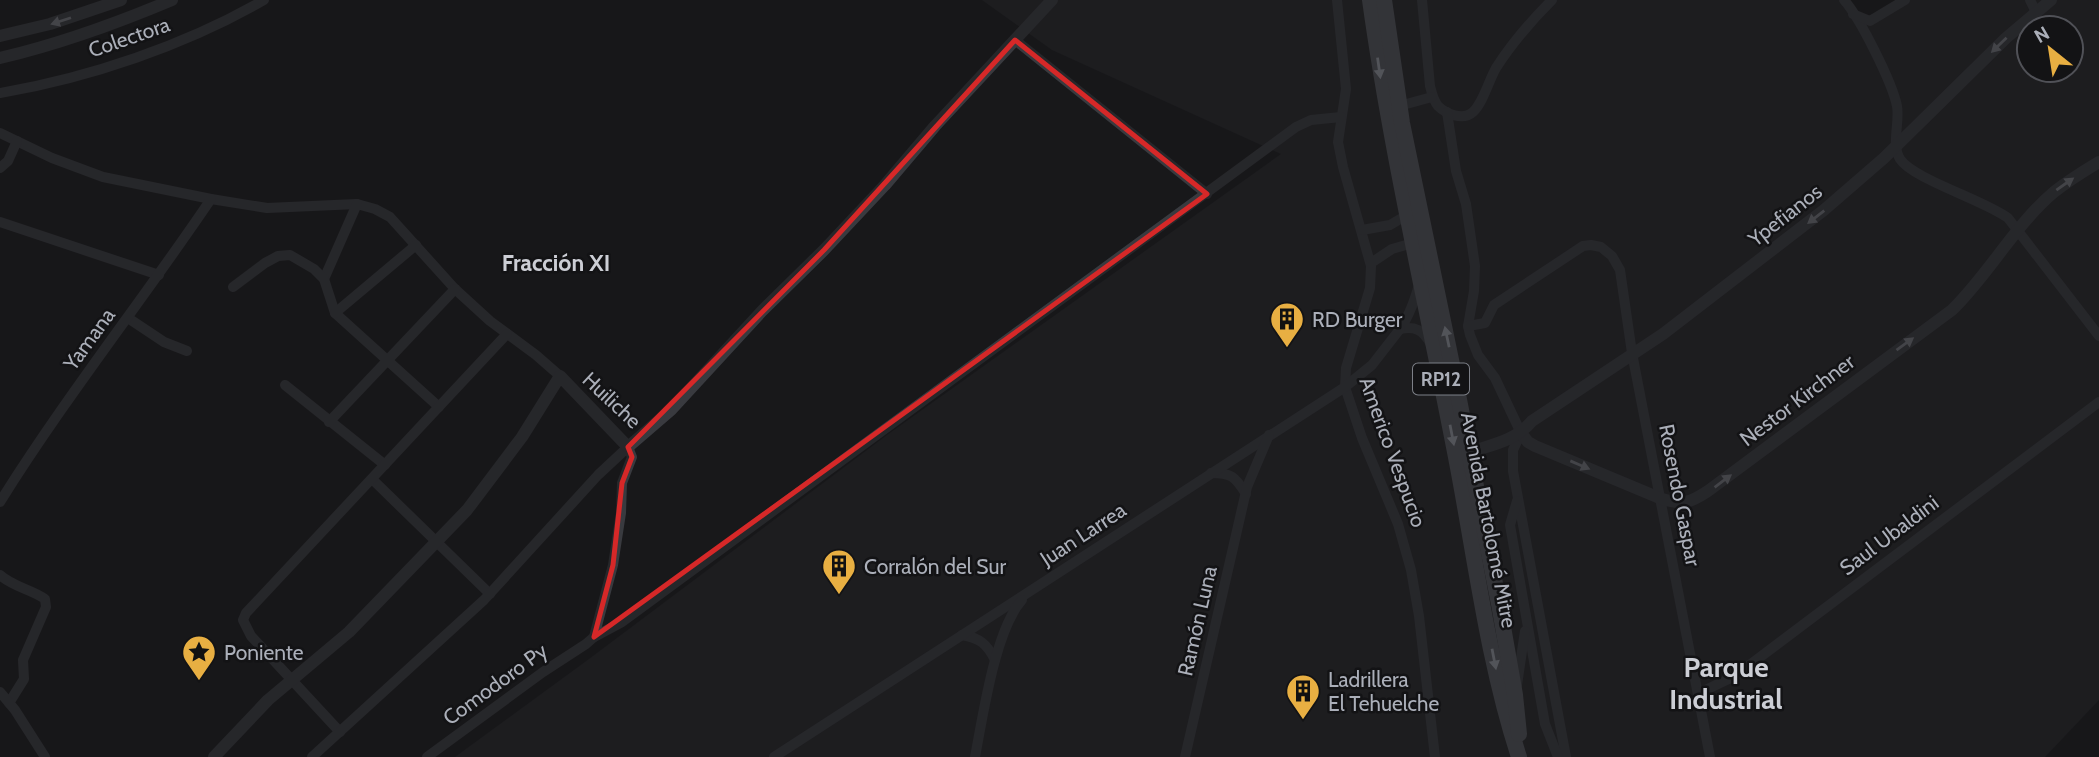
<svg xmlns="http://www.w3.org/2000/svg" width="2099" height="757" font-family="Cabin,sans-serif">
  <rect width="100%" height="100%" fill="#18181a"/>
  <path fill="#242427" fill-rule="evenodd" d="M982,0H1844L1862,19L1905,0H2099V700L2045,757H455L589,659L887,435L1281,154L1052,50ZM2029,28H2071V70H2029Z"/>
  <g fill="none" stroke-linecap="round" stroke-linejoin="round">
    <g stroke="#393a3f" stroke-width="10">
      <polyline points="1337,0 1346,89 1338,142 1343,167 1371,266 1370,288 1346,368 1345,387 1362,438 1398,524 1411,570 1419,616 1435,757"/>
      <path d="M1422,0L1430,86C1432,93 1433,100 1438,106C1446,114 1463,121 1473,112C1483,103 1489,80 1496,68C1512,43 1531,21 1552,0"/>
      <path d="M1844,0C1860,18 1892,82 1897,106C1900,122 1891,145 1900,159C1913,179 1984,200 2008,218L2099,336"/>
      <polyline points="2030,0 2036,12"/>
      <polyline points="1853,14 1870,21 1905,0"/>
      <polyline points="1015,40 1207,194"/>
      <path d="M0,93C89,78 186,45 264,0"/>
      <polyline points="1399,106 1432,97"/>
      <polyline points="1447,112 1456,171 1466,204 1475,266 1474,291 1468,326 1470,335 1478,355 1495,378 1521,433 1513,450 1513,471 1566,757"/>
      <polyline points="0,133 52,158 103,177 211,199 267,208 357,204 375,209 390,217 455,289 490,321 536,355 560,376"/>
      <polyline points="0,168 8,161 17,141"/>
      <polyline points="0,222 159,275"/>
      <polyline points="1362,230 1390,225 1407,215"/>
      <polyline points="1371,263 1392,249 1413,243"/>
      <polyline points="324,279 357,204"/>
      <path d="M1420,282C1415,298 1410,315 1400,329C1415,326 1423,330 1430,343"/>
      <polyline points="233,287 265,263 278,256 290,255 314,269 324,279 335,313 439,407"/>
      <polyline points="335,313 416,245"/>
      <polyline points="128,318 164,342 187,351"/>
      <polyline points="1468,326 1485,323 1494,305 1583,246 1591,245 1601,247 1612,256 1620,270 1632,353 1710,757"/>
      <polyline points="285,385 385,465"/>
      <polyline points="329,422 455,289"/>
      <path d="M1211,473C1231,473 1235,476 1246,494"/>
      <polyline points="372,479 490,594"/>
      <polyline points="1517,501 1510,525 1545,724 1558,757"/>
      <path d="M0,502C65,398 142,301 211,199"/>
      <path d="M0,575C13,587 31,589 45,599L46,607L23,660L24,679L9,703"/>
      <path d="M962,635C980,638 987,644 995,660"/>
      <polyline points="594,637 622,622 1296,127 1311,120 1341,117"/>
      <polyline points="1517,685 1525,631"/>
      <polyline points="0,692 15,710 45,757"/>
      <polyline points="1699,693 1735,676 2099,402"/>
      <polyline points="340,732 251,636 243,620 246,613 507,334"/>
      <polyline points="312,757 484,600 598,475 628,447 632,457 622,483 621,513 613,565 594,637 586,644 543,672 427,757"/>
      <polyline points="774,757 1345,387 1372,365 1400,329"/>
      <path d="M975,757C983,716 995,630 1022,600"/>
      <polyline points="1185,757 1247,487 1269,435"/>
    </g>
    <g stroke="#393a3f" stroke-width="12">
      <polyline points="0,36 50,24 121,0"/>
      <path d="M0,58C60,44 115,24 172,0"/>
      <path d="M1521,433L1528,442L1535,446L1662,499C1683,505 1690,503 1708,491L1952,310C1989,274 2014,226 2054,192C2068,181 2084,171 2099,162"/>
      <path d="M1470,452C1494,444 1515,441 1532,421L1663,334L1824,210L1884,158L2006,38L2051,0"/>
      <polyline points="214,757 268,700 349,632 467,510 522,437 560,376 628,447 671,410 762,311 824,250 885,185 935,126 1052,0"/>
    </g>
    <g stroke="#55575d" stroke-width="16">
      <path d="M1370,0C1391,152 1426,301 1455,452C1475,554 1487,659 1519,757"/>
      <polyline points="1384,0 1402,123 1455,379 1499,604 1515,695 1519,734"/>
    </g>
  </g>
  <defs><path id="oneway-solid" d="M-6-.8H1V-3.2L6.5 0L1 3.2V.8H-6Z" transform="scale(1.75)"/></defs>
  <g fill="#787a82">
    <use href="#oneway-solid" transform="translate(61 21) rotate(162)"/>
    <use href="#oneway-solid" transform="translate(1999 45) rotate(136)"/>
    <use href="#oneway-solid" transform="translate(2065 184) rotate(-35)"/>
    <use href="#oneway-solid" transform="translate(1816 217) rotate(142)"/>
    <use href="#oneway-solid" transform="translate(1905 344) rotate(-36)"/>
    <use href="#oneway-solid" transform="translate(1580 465) rotate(23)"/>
    <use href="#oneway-solid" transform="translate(1723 481) rotate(-37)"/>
  </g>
  <g fill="#9a9da7">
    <use href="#oneway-solid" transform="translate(1379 68) rotate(82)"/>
    <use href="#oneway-solid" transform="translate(1447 337) rotate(-102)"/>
    <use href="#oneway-solid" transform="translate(1452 435) rotate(79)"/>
    <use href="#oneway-solid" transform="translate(1494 659) rotate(79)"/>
  </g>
  <path d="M0 0H2099V757H0ZM1015,40L1207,194L594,637L613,565L622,483L632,457L628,447L824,250Z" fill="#18181a" fill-opacity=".55" fill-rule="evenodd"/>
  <path fill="none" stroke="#d62828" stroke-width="5" stroke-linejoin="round" d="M1015,40L1207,194L594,637L613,565L622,483L632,457L628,447L824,250Z"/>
  <defs>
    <g id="building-pin" transform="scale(1.75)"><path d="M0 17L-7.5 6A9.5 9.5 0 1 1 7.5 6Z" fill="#e8af42" stroke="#131315"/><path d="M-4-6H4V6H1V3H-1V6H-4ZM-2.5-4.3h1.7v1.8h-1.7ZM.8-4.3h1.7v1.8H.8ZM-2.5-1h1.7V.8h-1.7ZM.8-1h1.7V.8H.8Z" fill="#111"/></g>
    <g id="sight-pin" transform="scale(1.75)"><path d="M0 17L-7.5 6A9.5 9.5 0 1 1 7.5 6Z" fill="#e8af42" stroke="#131315"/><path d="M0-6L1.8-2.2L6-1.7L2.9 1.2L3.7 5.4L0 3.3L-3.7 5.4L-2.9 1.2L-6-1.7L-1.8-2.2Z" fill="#111"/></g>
  </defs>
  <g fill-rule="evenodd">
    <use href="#building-pin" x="1287" y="319"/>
    <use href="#building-pin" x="839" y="566"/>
    <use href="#sight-pin" x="199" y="652"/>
    <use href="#building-pin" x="1303" y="691"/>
  </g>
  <g text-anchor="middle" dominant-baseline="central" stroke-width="5" stroke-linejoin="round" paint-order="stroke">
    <rect fill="#131315" stroke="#7d8088" stroke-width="2" x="1413" y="363.5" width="56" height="31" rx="5"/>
    <g font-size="19" font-weight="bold" fill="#abafb9">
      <text x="1441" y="379">RP12</text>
    </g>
    <g font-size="21" fill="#abafb9" stroke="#131315">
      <text transform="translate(129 37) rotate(-19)">Colectora</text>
      <text transform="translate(1785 215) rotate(-38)">Ypefianos</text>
      <text transform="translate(89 339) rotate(-54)">Yamana</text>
      <text transform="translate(612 400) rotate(43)">Huiliche</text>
      <text transform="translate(1797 400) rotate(-37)">Nestor Kirchner</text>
      <text transform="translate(1393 452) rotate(70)">Americo Vespucio</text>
      <text transform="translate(1680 495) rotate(79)">Rosendo Gaspar</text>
      <text transform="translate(1489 520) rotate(79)">Avenida Bartolomé Mitre</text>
      <text transform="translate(1083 534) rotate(-33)">Juan Larrea</text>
      <text transform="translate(1889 535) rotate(-37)">Saul Ubaldini</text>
      <text transform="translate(1197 621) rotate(-77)">Ramón Luna</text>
      <text transform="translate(495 684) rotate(-36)">Comodoro Py</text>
    </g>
    <g font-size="21" fill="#abafb9" stroke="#131315" text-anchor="start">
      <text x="1312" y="319">RD Burger</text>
      <text x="864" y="566">Corralón del Sur</text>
      <text x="224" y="652">Poniente</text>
      <text x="1328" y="679">Ladrillera<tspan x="1328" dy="24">El Tehuelche</tspan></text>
    </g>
    <g font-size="23" font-weight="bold" fill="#ccced5" stroke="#131315">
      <text x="556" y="263">Fracción XI</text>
    </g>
    <g font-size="28" font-weight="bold" fill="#ccced5" stroke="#131315">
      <text x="1726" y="667">Parque<tspan x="1726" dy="32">Industrial</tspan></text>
    </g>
  </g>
  <g transform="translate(2050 49) rotate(330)"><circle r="33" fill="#131315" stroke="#505157" stroke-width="2"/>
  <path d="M0-5L12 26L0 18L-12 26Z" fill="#e8af42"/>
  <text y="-10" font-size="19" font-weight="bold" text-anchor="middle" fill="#abafb9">N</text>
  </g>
</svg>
